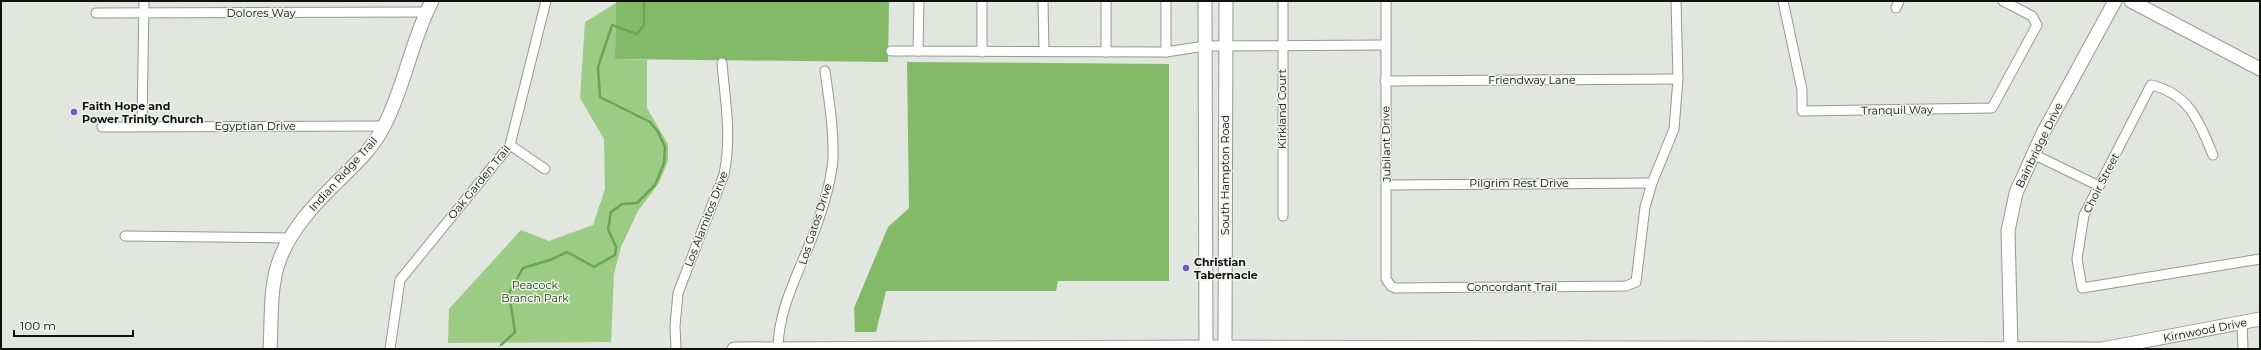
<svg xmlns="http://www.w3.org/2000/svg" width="2261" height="350" font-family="Montserrat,sans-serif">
  <rect width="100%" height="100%" fill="#e1e6df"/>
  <polygon fill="#9bcb84" points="616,3 615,59 647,60 647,108 668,144 668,161 659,183 638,211 621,247 614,274 611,342 448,343 449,309 521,230 549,241 593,225 605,189 604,139 580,98 585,22"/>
  <g fill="#83ba68">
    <polygon points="616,1 889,1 888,62 615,59"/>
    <polygon points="907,62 1169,64 1169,281 1058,281 1056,291 886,291 876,332 855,332 854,308 888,227 909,208"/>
  </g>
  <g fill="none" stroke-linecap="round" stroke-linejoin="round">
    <polyline stroke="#6da351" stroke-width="2.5" points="501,345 515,332 509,293 523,268 550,260 567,252 594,267 615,255 616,247 608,229 611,212 622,204 637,203 655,185 664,163 665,147 658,132 650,122 600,97 598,67 612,25 637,34 644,25 644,1"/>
    <g stroke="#949992" stroke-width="11">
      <g id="street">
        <polyline points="919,1 918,51 1166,52 1205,46 1385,45"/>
        <polyline points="982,1 982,52"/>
        <polyline points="1043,1 1044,51"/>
        <polyline points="1106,1 1106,52"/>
        <polyline points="1386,1 1386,279 1391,286 1395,288 1626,286 1636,282 1645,207 1652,183 1674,129 1678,79 1676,1"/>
        <polyline points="1783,1 1802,90 1802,111 1992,108 2037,25 2032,16 2003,1"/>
        <polyline points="1896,8 1899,1"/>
        <polyline points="96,13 426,12"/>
        <polyline points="891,51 918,51"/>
        <polyline points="1166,52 1166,1"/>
        <polyline points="1385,81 1678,79"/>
        <polyline points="142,126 144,1"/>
        <polyline points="102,127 384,126"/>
        <polyline points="510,145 545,169"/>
        <polyline points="2033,154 2099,186"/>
        <path d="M2213,155C2199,122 2190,94 2151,85L2084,215L2077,259L2082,288L2260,259"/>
        <polyline points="1387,185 1652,183"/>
        <polyline points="1283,216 1283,1"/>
        <polyline points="125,236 290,238"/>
        <polyline points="2242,322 2243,349"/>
        <polyline points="390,349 400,280 510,145 546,1"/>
        <path d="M676,349L675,326L678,293L724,174C732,137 725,100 722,63"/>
        <path d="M778,349C778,307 801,269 815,230C823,208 831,183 833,159C834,130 829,100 825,71"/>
      </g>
    </g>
    <g stroke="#949992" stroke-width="15">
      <g id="secondary">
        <polyline points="1205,1 1206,349"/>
        <polyline points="2131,1 2260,69"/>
        <path d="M270,349C272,319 269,284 281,256C292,229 313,206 333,186C352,167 372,150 384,126C405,86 411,41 432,1"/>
        <polyline points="734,349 1206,347 2102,349 2260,319"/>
        <polyline points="1225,349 1226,1"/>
        <polyline points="2011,349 2008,231 2016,193 2043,133 2115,1"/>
      </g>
    </g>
    <use href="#street" stroke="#fff" stroke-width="9"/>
    <use href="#secondary" stroke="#fff" stroke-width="13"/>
  </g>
  <g fill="#6d5ad4" stroke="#eef3ec" stroke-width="1.5">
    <circle cx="74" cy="112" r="4"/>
    <circle cx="1186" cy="268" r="4"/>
  </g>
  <g text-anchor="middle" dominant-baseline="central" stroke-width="3" stroke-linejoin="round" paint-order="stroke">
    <g font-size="11" fill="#0f110f" stroke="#eef3ec">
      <text x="261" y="13">Dolores Way</text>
      <text x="1532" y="80">Friendway Lane</text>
      <text transform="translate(1282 109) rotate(-90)">Kirkland Court</text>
      <text transform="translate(1897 110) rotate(-1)">Tranquil Way</text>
      <text x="255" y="126">Egyptian Drive</text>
      <text transform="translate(1386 144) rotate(-91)">Jubilant Drive</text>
      <text transform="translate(2039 145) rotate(-64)">Bainbridge Drive</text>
      <text transform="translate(343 174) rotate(-48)">Indian Ridge Trail</text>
      <text transform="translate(1225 175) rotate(-90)">South Hampton Road</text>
      <text transform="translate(479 182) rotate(-51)">Oak Garden Trail</text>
      <text x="1519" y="183">Pilgrim Rest Drive</text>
      <text transform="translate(2101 183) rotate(-63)">Choir Street</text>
      <text transform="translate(706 219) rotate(-69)">Los Alamitos Drive</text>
      <text transform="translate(815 224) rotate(-72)">Los Gatos Drive</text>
      <text x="1512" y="287">Concordant Trail</text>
      <text transform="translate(2205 330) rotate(-11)">Kirnwood Drive</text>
    </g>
    <g font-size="11" font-weight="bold" fill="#0f110f" stroke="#eef3ec" text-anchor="start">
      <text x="82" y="106">Faith Hope and<tspan x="82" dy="13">Power Trinity Church</tspan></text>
      <text x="1194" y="262">Christian<tspan x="1194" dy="13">Tabernacle</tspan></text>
    </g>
    <g font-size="11" fill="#1c3f03" stroke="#eef3ec">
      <text x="535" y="285">Peacock<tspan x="535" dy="13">Branch Park</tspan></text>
    </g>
  </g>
  <rect width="2261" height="350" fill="none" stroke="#0f110f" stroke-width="4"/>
  <path d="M14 330v6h119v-6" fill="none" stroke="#0f110f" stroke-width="2"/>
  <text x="20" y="330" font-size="12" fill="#0f110f" stroke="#eef3ec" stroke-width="3" paint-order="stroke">100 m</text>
</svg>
